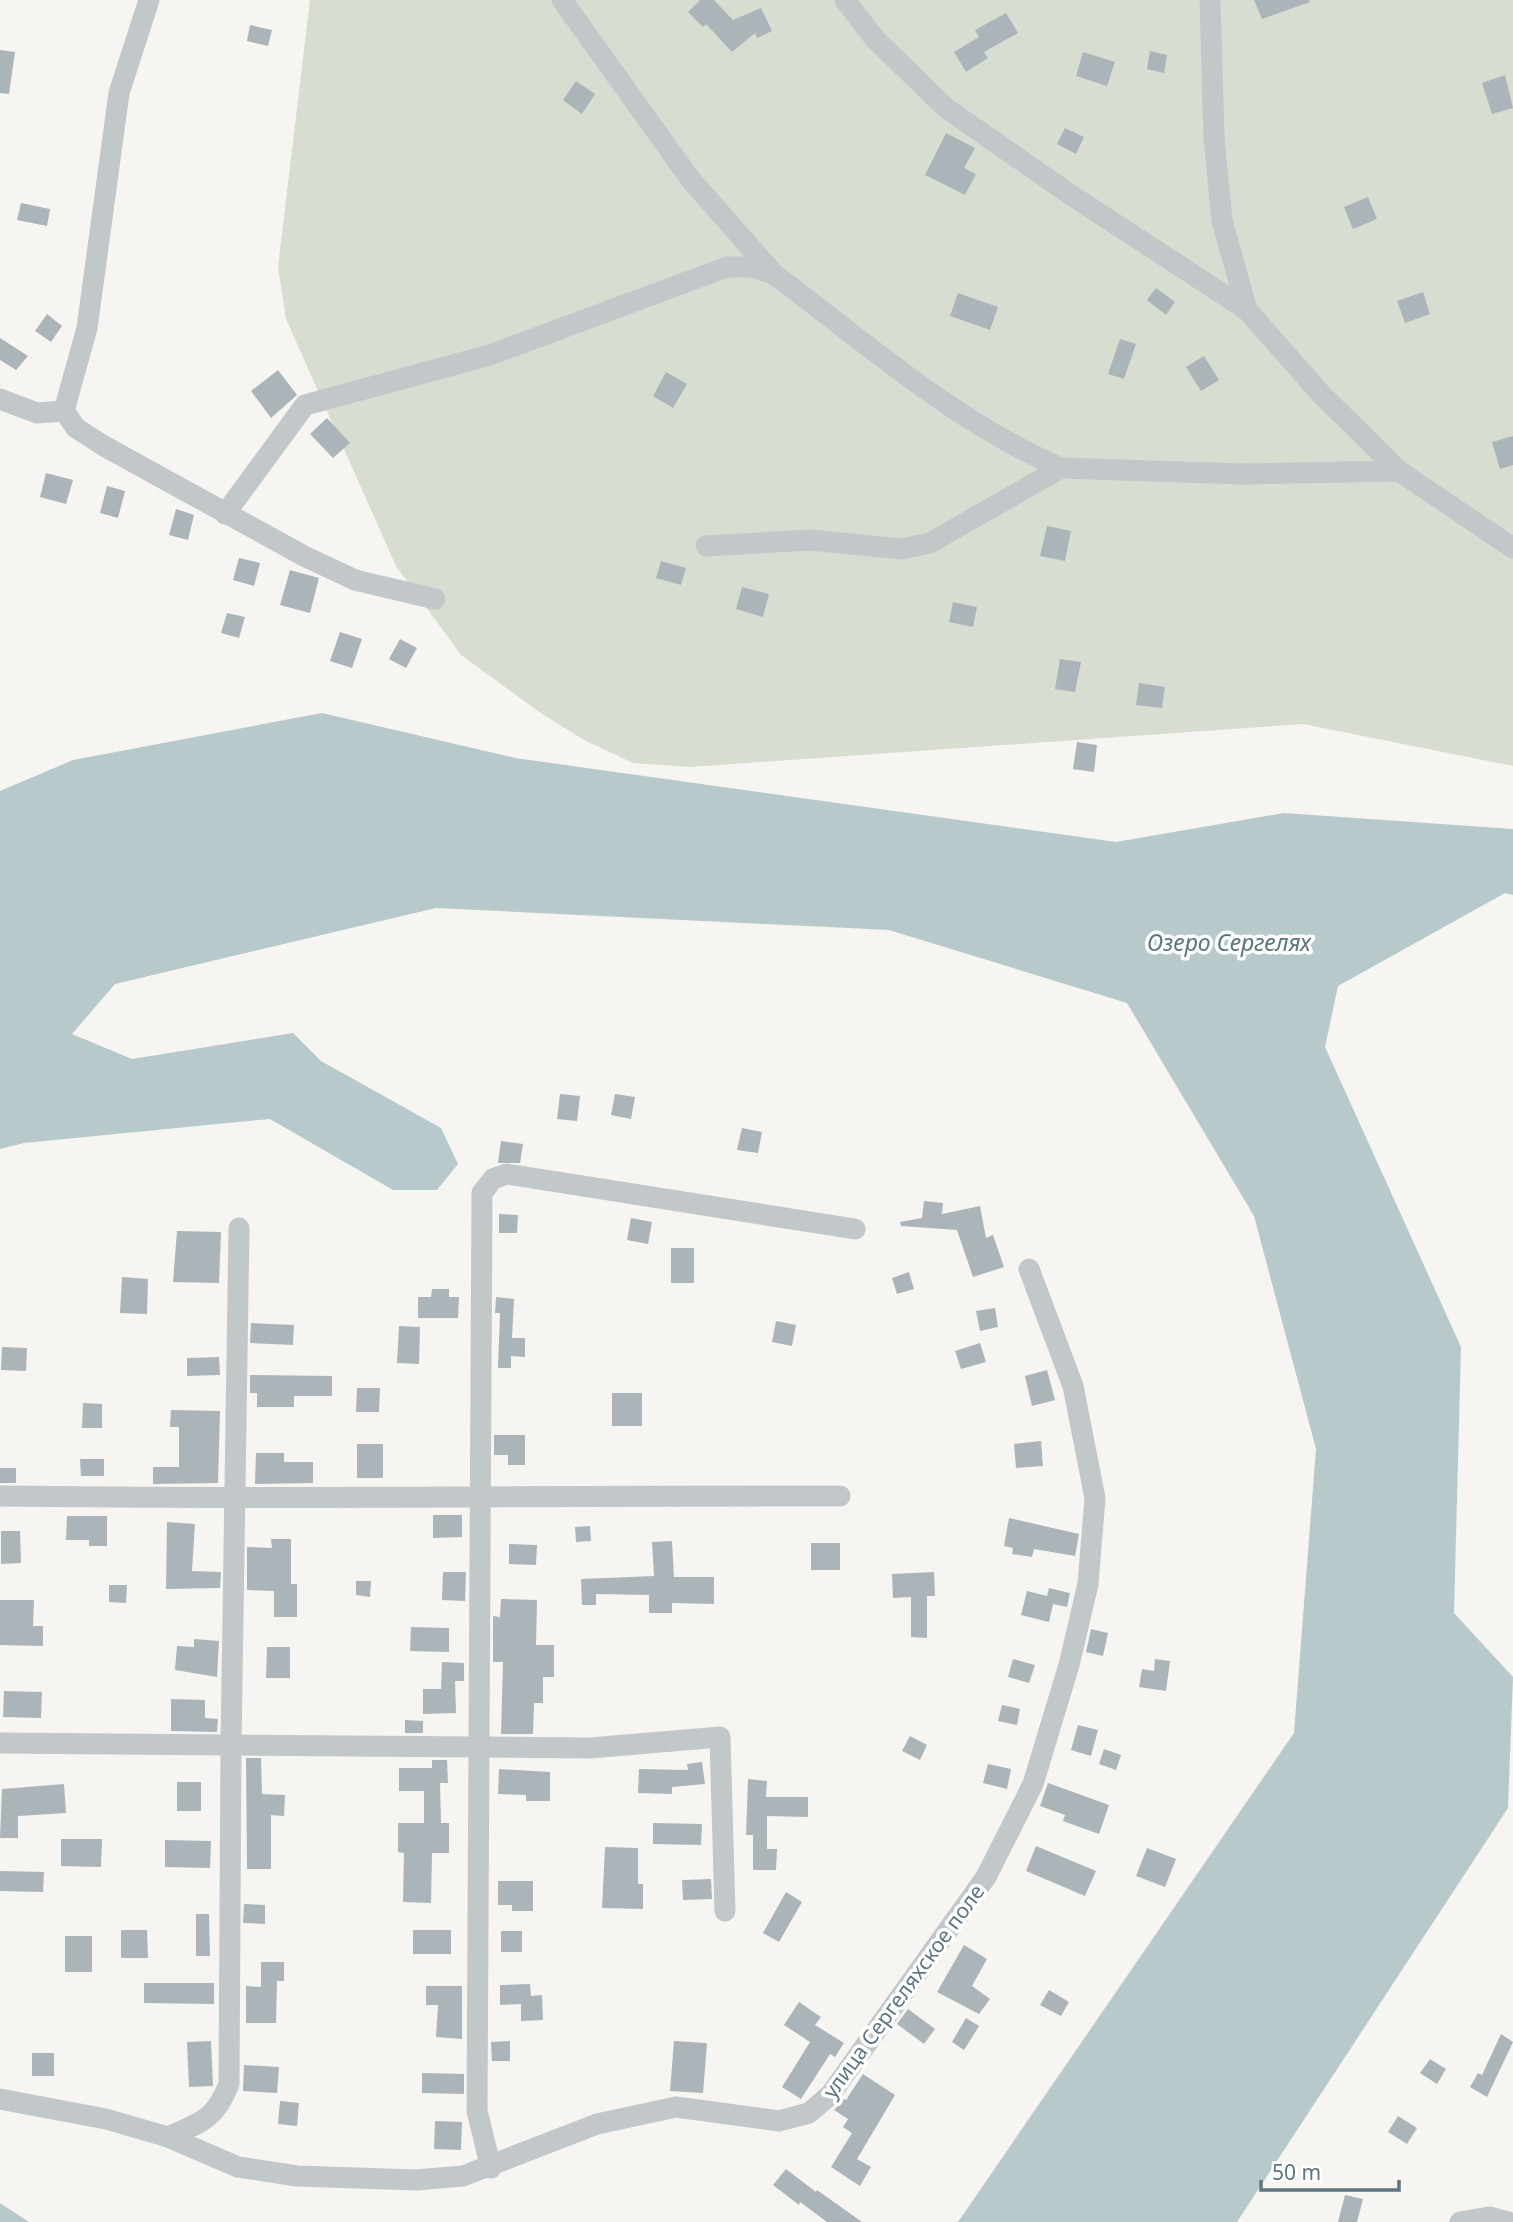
<svg xmlns="http://www.w3.org/2000/svg" width="1513" height="2222" font-family="'Noto Sans',sans-serif">
  <rect width="100%" height="100%" fill="#f6f5f1"/>
  <polygon fill="#d8ddd2" points="310,0 1513,0 1513,766 1303,724 690,767 633,763 586,741 542,714 461,655 396,566 286,319 278,267"/>
  <g fill="#b8c9cb">
    <polygon points="322,713 515,758 1116,842 1284,813 1513,829 1513,895 1505,893 1338,986 1325,1047 1461,1347 1454,1613 1513,1677 1508,1808 1237,2222 958,2222 1294,1733 1316,1449 1254,1216 1127,1003 889,930 436,908 115,984 72,1034 132,1059 293,1033 321,1061 441,1128 458,1164 437,1190 393,1190 270,1119 24,1143 0,1149 0,791 73,760"/>
    <polygon points="0,2203 29,2222 0,2222"/>
  </g>
  <g fill="#abb5b9">
    <polygon points="700,0 714,0 733,20 761,8 772,31 757,38 755,33 732,52 706,24 703,27 688,12"/>
    <polygon points="1254,0 1309,0 1310,2 1262,19"/>
    <polygon points="1006,13 1018,33 984,52 988,58 966,72 954,52 979,37 975,30"/>
    <polygon points="250,25 272,30 268,46 247,41"/>
    <polygon points="0,50 15,52 9,94 0,93"/>
    <polygon points="1150,51 1167,55 1164,73 1147,69"/>
    <polygon points="1083,52 1115,62 1107,86 1076,76"/>
    <polygon points="1505,75 1513,108 1492,114 1482,83"/>
    <polygon points="576,81 595,94 582,114 563,100"/>
    <polygon points="1065,128 1084,137 1076,154 1057,144"/>
    <polygon points="946,133 975,148 964,168 976,174 965,195 925,175"/>
    <polygon points="1368,197 1377,219 1353,229 1344,207"/>
    <polygon points="21,203 50,209 47,226 17,220"/>
    <polygon points="1156,288 1175,302 1166,315 1147,300"/>
    <polygon points="1423,292 1430,314 1405,323 1397,301"/>
    <polygon points="958,293 998,307 990,330 950,316"/>
    <polygon points="47,314 62,326 51,342 35,331"/>
    <polygon points="0,338 28,356 16,370 0,360"/>
    <polygon points="1120,339 1136,344 1124,379 1108,374"/>
    <polygon points="1204,356 1219,380 1201,391 1186,367"/>
    <polygon points="278,370 297,395 271,418 251,391"/>
    <polygon points="666,372 687,384 673,408 653,396"/>
    <polygon points="327,418 350,443 333,458 310,434"/>
    <polygon points="1513,436 1513,465 1500,469 1492,442"/>
    <polygon points="46,473 73,480 66,504 40,497"/>
    <polygon points="107,486 125,491 118,518 100,513"/>
    <polygon points="176,509 194,515 188,540 169,535"/>
    <polygon points="1047,526 1071,531 1065,561 1040,556"/>
    <polygon points="239,558 260,563 254,586 233,580"/>
    <polygon points="661,561 686,568 681,585 656,578"/>
    <polygon points="290,570 319,578 310,613 280,605"/>
    <polygon points="742,587 769,594 763,617 736,609"/>
    <polygon points="953,602 977,607 973,627 949,622"/>
    <polygon points="227,613 245,617 239,638 221,633"/>
    <polygon points="340,632 362,639 352,668 330,661"/>
    <polygon points="400,639 417,648 406,668 389,659"/>
    <polygon points="1060,659 1081,662 1075,692 1055,689"/>
    <polygon points="1139,683 1165,687 1162,708 1136,705"/>
    <polygon points="1077,742 1097,745 1094,772 1073,769"/>
    <polygon points="560,1094 580,1096 577,1121 557,1119"/>
    <polygon points="615,1094 635,1097 631,1119 611,1115"/>
    <polygon points="742,1128 762,1132 758,1153 737,1150"/>
    <polygon points="501,1141 523,1144 520,1163 498,1163"/>
    <polygon points="924,1201 943,1203 942,1214 980,1206 986,1238 993,1235 1004,1267 973,1277 957,1230 901,1226 900,1222 922,1218"/>
    <polygon points="499,1214 518,1215 517,1233 499,1233"/>
    <polygon points="631,1218 652,1222 648,1244 627,1240"/>
    <polygon points="177,1231 221,1232 219,1283 173,1282"/>
    <rect x="671" y="1248" width="23" height="35"/>
    <polygon points="909,1272 914,1289 897,1294 892,1278"/>
    <polygon points="122,1277 148,1279 147,1314 120,1313"/>
    <polygon points="432,1289 449,1289 449,1297 459,1297 458,1318 418,1318 418,1297 431,1297"/>
    <polygon points="496,1297 514,1299 512,1338 525,1338 525,1357 511,1356 511,1368 498,1368 500,1313 495,1313"/>
    <polygon points="995,1308 998,1327 980,1331 976,1311"/>
    <polygon points="776,1321 796,1325 792,1346 772,1342"/>
    <polygon points="251,1323 294,1325 293,1345 250,1343"/>
    <polygon points="399,1326 420,1327 419,1364 397,1363"/>
    <polygon points="980,1343 986,1362 961,1369 955,1351"/>
    <polygon points="2,1347 27,1348 26,1371 1,1370"/>
    <polygon points="219,1357 220,1375 187,1376 187,1358"/>
    <polygon points="1047,1370 1055,1400 1032,1406 1025,1376"/>
    <polygon points="250,1375 332,1376 332,1396 294,1396 294,1407 257,1407 257,1393 250,1393"/>
    <polygon points="357,1388 380,1388 379,1412 356,1412"/>
    <rect x="612" y="1393" width="30" height="33"/>
    <polygon points="83,1403 102,1404 102,1428 82,1428"/>
    <polygon points="171,1410 220,1411 218,1483 153,1484 153,1467 179,1467 179,1427 170,1427"/>
    <polygon points="494,1435 525,1435 525,1465 508,1465 508,1455 494,1455"/>
    <polygon points="1041,1441 1043,1466 1016,1468 1014,1444"/>
    <rect x="357" y="1444" width="26" height="34"/>
    <polygon points="256,1453 284,1453 284,1462 313,1462 313,1483 255,1484"/>
    <polygon points="80,1459 104,1459 104,1476 81,1476"/>
    <rect x="0" y="1468" width="16" height="15"/>
    <polygon points="433,1515 462,1515 462,1537 433,1538"/>
    <polygon points="67,1516 107,1516 107,1546 89,1546 89,1540 66,1540"/>
    <polygon points="1009,1518 1079,1534 1075,1556 1034,1549 1032,1557 1012,1554 1013,1548 1004,1546"/>
    <polygon points="167,1522 195,1524 192,1571 221,1572 220,1588 166,1589"/>
    <polygon points="590,1526 591,1541 576,1542 575,1527"/>
    <polygon points="1,1531 20,1531 21,1563 1,1564"/>
    <polygon points="271,1539 291,1539 291,1584 297,1584 297,1617 274,1617 274,1591 247,1590 247,1547 272,1548"/>
    <polygon points="672,1541 674,1577 714,1577 714,1604 672,1603 672,1613 649,1613 649,1595 596,1594 596,1605 582,1605 581,1579 654,1576 652,1542"/>
    <rect x="811" y="1543" width="29" height="27"/>
    <polygon points="509,1544 537,1545 536,1565 509,1564"/>
    <polygon points="443,1572 466,1572 465,1601 442,1600"/>
    <polygon points="934,1572 935,1596 927,1596 927,1638 911,1637 911,1597 893,1598 892,1574"/>
    <polygon points="356,1581 371,1581 370,1597 356,1595"/>
    <polygon points="109,1585 127,1585 126,1603 109,1602"/>
    <polygon points="1049,1588 1070,1593 1067,1607 1053,1604 1049,1622 1021,1615 1027,1591 1047,1596"/>
    <polygon points="501,1599 537,1600 536,1645 554,1645 554,1677 543,1677 543,1703 534,1703 533,1734 501,1734 503,1662 493,1662 493,1616 500,1617"/>
    <polygon points="0,1600 34,1600 33,1626 43,1626 43,1646 0,1645"/>
    <polygon points="411,1627 449,1628 449,1652 410,1651"/>
    <polygon points="1091,1629 1108,1633 1103,1656 1086,1652"/>
    <polygon points="194,1639 219,1641 217,1677 175,1670 177,1646 194,1647"/>
    <polygon points="267,1647 290,1647 290,1678 266,1678"/>
    <polygon points="1013,1659 1035,1665 1029,1683 1008,1677"/>
    <polygon points="1155,1659 1170,1661 1166,1691 1139,1687 1142,1669 1154,1671"/>
    <polygon points="442,1662 464,1663 464,1681 455,1681 456,1713 423,1714 423,1689 441,1689"/>
    <polygon points="4,1691 42,1692 41,1718 3,1717"/>
    <polygon points="171,1699 205,1700 205,1718 218,1719 217,1732 171,1731"/>
    <polygon points="1002,1705 1020,1709 1017,1725 998,1721"/>
    <polygon points="405,1720 423,1721 423,1733 405,1733"/>
    <polygon points="1078,1725 1098,1730 1091,1756 1071,1750"/>
    <polygon points="910,1736 927,1745 920,1760 902,1751"/>
    <polygon points="1104,1749 1121,1755 1116,1770 1099,1764"/>
    <polygon points="246,1758 261,1758 262,1794 285,1795 284,1816 271,1815 271,1869 247,1869"/>
    <polygon points="432,1760 447,1760 448,1783 440,1783 441,1823 449,1823 449,1853 432,1853 431,1903 403,1902 404,1853 398,1852 398,1823 424,1823 424,1791 399,1791 399,1768 432,1768"/>
    <polygon points="702,1762 705,1784 672,1787 672,1794 638,1793 639,1769 688,1770 687,1764"/>
    <polygon points="988,1764 1011,1769 1007,1789 983,1783"/>
    <polygon points="499,1769 550,1772 550,1801 526,1801 526,1795 498,1794"/>
    <polygon points="748,1779 767,1781 766,1797 808,1797 808,1817 767,1816 767,1849 777,1849 776,1870 753,1870 753,1835 746,1835"/>
    <rect x="177" y="1782" width="24" height="29"/>
    <polygon points="1048,1783 1109,1805 1099,1834 1063,1821 1065,1815 1040,1806"/>
    <polygon points="64,1784 66,1813 18,1816 18,1838 0,1838 2,1789"/>
    <polygon points="653,1823 702,1824 701,1845 653,1844"/>
    <polygon points="61,1839 102,1839 101,1867 61,1866"/>
    <polygon points="165,1840 211,1841 210,1868 165,1867"/>
    <polygon points="1036,1846 1096,1871 1085,1896 1026,1871"/>
    <polygon points="605,1847 638,1848 638,1884 643,1884 643,1909 602,1908"/>
    <polygon points="1147,1848 1176,1859 1165,1887 1136,1876"/>
    <polygon points="0,1871 44,1872 43,1892 0,1891"/>
    <polygon points="711,1879 712,1899 683,1900 682,1880"/>
    <polygon points="498,1881 533,1881 533,1911 512,1911 512,1905 498,1905"/>
    <polygon points="786,1892 802,1902 779,1942 763,1933"/>
    <polygon points="244,1904 265,1905 265,1924 243,1923"/>
    <polygon points="196,1914 209,1914 210,1956 196,1956"/>
    <polygon points="121,1930 147,1930 148,1958 121,1958"/>
    <rect x="413" y="1930" width="38" height="24"/>
    <rect x="501" y="1931" width="21" height="21"/>
    <rect x="65" y="1936" width="27" height="36"/>
    <polygon points="964,1945 987,1959 972,1986 990,1999 979,2014 937,1992"/>
    <polygon points="261,1962 284,1962 284,1981 277,1981 276,2023 246,2023 246,1986 261,1987"/>
    <polygon points="144,1983 214,1983 214,2004 144,2003"/>
    <polygon points="530,1984 531,1996 542,1995 543,2020 521,2021 521,2004 500,2005 500,1985"/>
    <polygon points="426,1986 462,1986 462,2039 436,2037 438,2005 426,2005"/>
    <polygon points="1049,1990 1069,2002 1061,2016 1040,2005"/>
    <polygon points="799,2002 821,2017 815,2025 844,2043 835,2057 830,2054 801,2099 782,2087 810,2042 784,2025"/>
    <polygon points="908,2009 935,2029 924,2044 897,2024"/>
    <polygon points="966,2018 979,2026 964,2050 952,2042"/>
    <polygon points="1501,2034 1513,2042 1487,2097 1470,2087 1478,2073 1482,2075"/>
    <polygon points="211,2041 213,2086 189,2087 187,2042"/>
    <polygon points="510,2041 510,2061 492,2061 491,2042"/>
    <polygon points="674,2041 707,2043 703,2093 670,2091"/>
    <rect x="32" y="2053" width="22" height="23"/>
    <polygon points="1430,2059 1446,2069 1437,2084 1420,2073"/>
    <polygon points="244,2065 279,2067 277,2093 243,2091"/>
    <polygon points="422,2073 464,2074 464,2094 422,2093"/>
    <polygon points="863,2074 895,2095 857,2159 871,2167 860,2186 831,2167 852,2133 843,2127 848,2119 834,2110 844,2099 846,2100"/>
    <polygon points="280,2101 299,2103 297,2126 278,2124"/>
    <polygon points="1398,2116 1417,2128 1407,2144 1388,2132"/>
    <polygon points="435,2121 462,2122 461,2150 434,2149"/>
    <polygon points="786,2169 816,2192 817,2190 862,2222 827,2222 800,2202 799,2205 773,2185"/>
    <polygon points="1345,2195 1363,2199 1357,2222 1338,2222"/>
  </g>
  <g fill="none" stroke-linecap="round" stroke-linejoin="round">
    <g stroke="#c2c7ca" stroke-width="21">
      <polyline points="149,0 119,93 87,328 64,411 76,428 104,446 304,556 355,580 435,599"/>
      <polyline points="562,0 691,180 772,272"/>
      <polyline points="845,0 875,39 946,108 1071,195 1247,310 1321,394 1399,471 1513,548"/>
      <polyline points="1210,0 1214,138 1222,221 1247,310"/>
      <polyline points="0,399 37,413 64,411"/>
      <polyline points="1061,468 1242,474 1399,471"/>
      <path d="M225,514L305,405L490,355L727,267H753L775,275C866,343 956,423 1061,468L930,543L902,549L810,540L706,546"/>
      <path d="M0,1496C280,1500 560,1495 840,1496"/>
      <polyline points="0,1743 590,1748 720,1737 725,1911"/>
      <polyline points="0,2099 106,2119 168,2137 238,2167 297,2176 416,2180 463,2176 597,2124 676,2107 779,2121 809,2113 830,2095 986,1877 1033,1784 1069,1665 1088,1584 1095,1498 1073,1386 1029,1269"/>
      <path d="M168,2137C201,2122 215,2120 229,2084L231,1745L239,1228"/>
      <polyline points="491,2168 477,2111 482,1193 493,1179 507,1174 855,1229"/>
      <polyline points="1460,2222 1489,2217 1508,2222"/>
    </g>
  </g>
  <g text-anchor="middle" dominant-baseline="central" stroke-width="7" stroke-linejoin="round" paint-order="stroke">
    <g font-size="21" fill="#5e767f" stroke="#fff">
      <text transform="translate(903 1991) rotate(-54)">улица Сергеляхское поле</text>
    </g>
    <g font-size="23" font-style="italic" fill="#59777b" stroke="#fff">
      <text x="1229" y="942">Озеро Сергелях</text>
    </g>
  </g>
  <path d="M1261 2180v10h138v-10" fill="none" stroke="#5e767f" stroke-width="3.5"/>
  <text x="1272" y="2180" font-size="21" fill="#5e767f" stroke="#ffffff" stroke-width="5" paint-order="stroke">50 m</text>
</svg>
